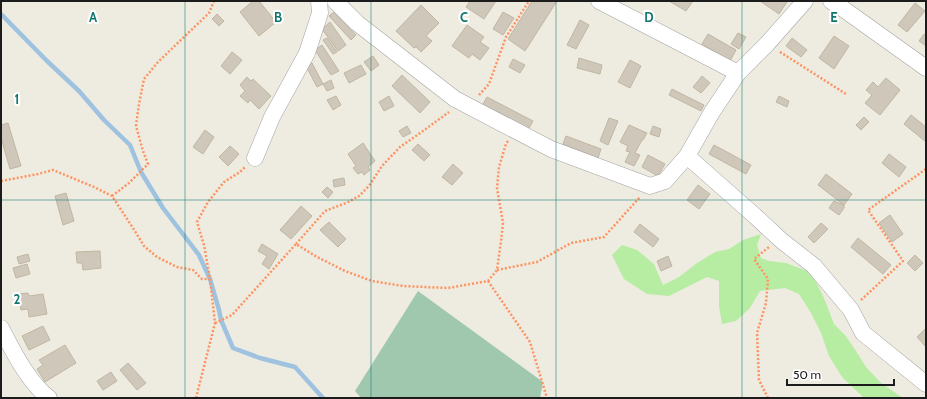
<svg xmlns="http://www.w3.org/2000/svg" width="927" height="399" font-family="Cabin,sans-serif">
  <rect width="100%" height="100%" fill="#eeece0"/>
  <polygon fill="#b7eca3" points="761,234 757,245 761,258 769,261 786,263 807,271 816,282 824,298 834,324 845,335 854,348 866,367 881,383 903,398 864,398 842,377 829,356 821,333 811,313 799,294 785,288 760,291 750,308 736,321 722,324 719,306 719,281 707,277 669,296 647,294 624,279 612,255 622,245 637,250 654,264 663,285 679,277 697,263 715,252 729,249 743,240"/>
  <polygon fill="#a0c8af" points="418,291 543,382 540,398 361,398 355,391"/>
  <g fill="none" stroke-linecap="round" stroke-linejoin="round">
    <polyline stroke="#9ec2df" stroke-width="4.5" points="1,14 47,61 79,91 104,120 130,145 141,172 163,208 199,255 210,279 219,310 221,320 233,348 260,358 295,367 323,398"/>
  </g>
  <g fill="#cec7ba" stroke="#c0b6a2">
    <polygon points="253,1 259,1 276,22 259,36 240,12"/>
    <polygon points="470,1 496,1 484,19 466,7"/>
    <polygon points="532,1 557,1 525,51 508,39"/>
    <polygon points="669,1 693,1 686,11"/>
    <polygon points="760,1 785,1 787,2 779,14"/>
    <polygon points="915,3 925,11 907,32 898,25"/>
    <polygon points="421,5 439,23 426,36 432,41 421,52 416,47 414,48 396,31"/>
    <polygon points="334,12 356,35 351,40 329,16"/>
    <polygon points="503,12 514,18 503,35 493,29"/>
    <polygon points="217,14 224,21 219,26 212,19"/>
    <polygon points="580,20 589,25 576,49 567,45"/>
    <polygon points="330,22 346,45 338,51 322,29"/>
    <polygon points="467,25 484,37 480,42 489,48 480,60 472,54 469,58 452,46"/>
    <polygon points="738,33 746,37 739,49 731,44"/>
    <polygon points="708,34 736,50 730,61 702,44"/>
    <polygon points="924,34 926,35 926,46 919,41"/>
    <polygon points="834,36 849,46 834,69 819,58"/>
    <polygon points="327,38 337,52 333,54 323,40"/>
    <polygon points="792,38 807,50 801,57 786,46"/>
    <polygon points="322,45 339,71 331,75 315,50"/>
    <polygon points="232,52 242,60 230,74 221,66"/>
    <polygon points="373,56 379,65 371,71 364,62"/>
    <polygon points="579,58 602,65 600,74 577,68"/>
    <polygon points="513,59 525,65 520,73 509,67"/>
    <polygon points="630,60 641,66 630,88 618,82"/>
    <polygon points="312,63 323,84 317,87 306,66"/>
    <polygon points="361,65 366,74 349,83 344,73"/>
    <polygon points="402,75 430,102 420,113 392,86"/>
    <polygon points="702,76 710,83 701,93 693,87"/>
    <polygon points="247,77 251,81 253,79 271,96 259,109 250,100 248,103 240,96 245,91 240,85"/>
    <polygon points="886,78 900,90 880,115 865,103 872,95 866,90 873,82 878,87"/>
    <polygon points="331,80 334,88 327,91 323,84"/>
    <polygon points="672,89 704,105 701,111 669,95"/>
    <polygon points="336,96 341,105 333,110 327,100"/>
    <polygon points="389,96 394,106 384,111 379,102"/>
    <polygon points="779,96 789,101 787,107 776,102"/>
    <polygon points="487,97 533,121 528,130 482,106"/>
    <polygon points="911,115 926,127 926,142 904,124"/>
    <polygon points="864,117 869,122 861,130 856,125"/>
    <polygon points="609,118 618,121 608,145 600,141"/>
    <polygon points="8,123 21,166 10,169 1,138 1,125"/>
    <polygon points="629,125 647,133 643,140 642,140 635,153 640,155 634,166 625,162 630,152 626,151 628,146 620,142"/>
    <polygon points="407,126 411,133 403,137 399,131"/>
    <polygon points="653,126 661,129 659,137 650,134"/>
    <polygon points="205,130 214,137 203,154 193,147"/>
    <polygon points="566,136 601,149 598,158 563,144"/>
    <polygon points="363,143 375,161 368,167 370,170 364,175 362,172 358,174 353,168 356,166 348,154"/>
    <polygon points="418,144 430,155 424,161 412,150"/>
    <polygon points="714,145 751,165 746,174 709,154"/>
    <polygon points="230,146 239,154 228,166 219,157"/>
    <polygon points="889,154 906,167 899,177 882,163"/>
    <polygon points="648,155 665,164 658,176 642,167"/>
    <polygon points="453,164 463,173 452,185 442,177"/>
    <polygon points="826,174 852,194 844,205 818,185"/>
    <polygon points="344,178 345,185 334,187 333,180"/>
    <polygon points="698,185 710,194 699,209 687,200"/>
    <polygon points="327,187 333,192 328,198 322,192"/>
    <polygon points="66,193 74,221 63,225 55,196"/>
    <polygon points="834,201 844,205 844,208 839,215 829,208"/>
    <polygon points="301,206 312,216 291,239 280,230"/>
    <polygon points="890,215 903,234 892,242 879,223"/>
    <polygon points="329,222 346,239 338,247 320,230"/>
    <polygon points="821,223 828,229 814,243 808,237"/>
    <polygon points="640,224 659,239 653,247 634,232"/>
    <polygon points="858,238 891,265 883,274 851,247"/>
    <polygon points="262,244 278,254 269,269 262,264 267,256 258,251"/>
    <polygon points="100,251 101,268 83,270 82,263 77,263 76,252"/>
    <polygon points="28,254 30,261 19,264 17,257"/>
    <polygon points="915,255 923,263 915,271 907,263"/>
    <polygon points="668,256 672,266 661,271 657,261"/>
    <polygon points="27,264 30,274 16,278 13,268"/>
    <polygon points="28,293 29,296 43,294 47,314 29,317 28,309 21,310 18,294"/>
    <polygon points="43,326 50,340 29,350 22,336"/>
    <polygon points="926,328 926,347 917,337"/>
    <polygon points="65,345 76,363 45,382 37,369 43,365 39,360"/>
    <polygon points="128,363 146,383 137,390 120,370"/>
    <polygon points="111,372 117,381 103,390 97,381"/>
  </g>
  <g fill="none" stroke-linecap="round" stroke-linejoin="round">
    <g stroke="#a3a3a3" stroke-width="17">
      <g id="minor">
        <polyline points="335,1 357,23 455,99 551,149 650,186 665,181 687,156 712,112 738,73 767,44 805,1"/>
        <polyline points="599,1 738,73"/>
        <polyline points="831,1 842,8 926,68"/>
        <polyline points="687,156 755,216 782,241 814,266 851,310 863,333 926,384"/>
        <polyline points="255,158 272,117 307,53 320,13 319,1"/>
        <path d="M1,328C13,351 28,382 49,398"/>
      </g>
    </g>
    <g stroke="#ff9260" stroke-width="2.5" stroke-dasharray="2 2" stroke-linecap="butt">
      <polyline points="780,52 846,94"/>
      <polyline points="479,95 489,84 506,37 529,1"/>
      <polyline points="1,181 38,174 53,170 94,187 112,196 133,228 144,246 157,257 177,267 193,270 202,279 210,279"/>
      <polyline points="112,196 129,183 148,164 143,151 136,126 139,104 144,79 158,62 209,13 214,1"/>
      <polyline points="296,244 325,211 346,203 359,196 369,186 382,166 400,147 423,131 449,112"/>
      <polyline points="497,270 537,262 571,243 604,237 640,197"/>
      <polyline points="488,281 530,342 547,398"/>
      <polyline points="861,300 903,261 868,210 926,169"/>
      <polyline points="215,323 232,315 296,244 317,257 345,271 372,281 403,286 448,288 488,281 497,270 501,241 503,223 497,188 499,167 506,144 508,141"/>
      <polyline points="196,398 215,323 210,279 204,245 197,222 208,202 224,182 240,172 245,167"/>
      <polyline points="768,398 759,380 757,333 766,303 768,279 754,259 769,247"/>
    </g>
    <use href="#minor" stroke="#fff" stroke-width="16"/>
  </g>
  <path fill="none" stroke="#0f766e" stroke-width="1" stroke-opacity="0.55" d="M185,1V398M371,1V398M556,1V398M742,1V398M1,200H926"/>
  <g font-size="13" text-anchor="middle" font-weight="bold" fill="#0f766e" stroke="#fff" stroke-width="4" stroke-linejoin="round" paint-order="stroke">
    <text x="93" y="22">A</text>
    <text x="278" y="22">B</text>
    <text x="464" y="22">C</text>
    <text x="649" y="22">D</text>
    <text x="834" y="22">E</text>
    <text x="17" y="104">1</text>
    <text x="17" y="304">2</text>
  </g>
  <rect width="927" height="399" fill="none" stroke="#1c1c1c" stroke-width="4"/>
  <path d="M787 379v6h107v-6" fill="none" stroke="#1c1c1c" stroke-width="2"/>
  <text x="793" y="379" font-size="12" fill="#1c1c1c" stroke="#ffffff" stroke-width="3" paint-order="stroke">50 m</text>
</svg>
